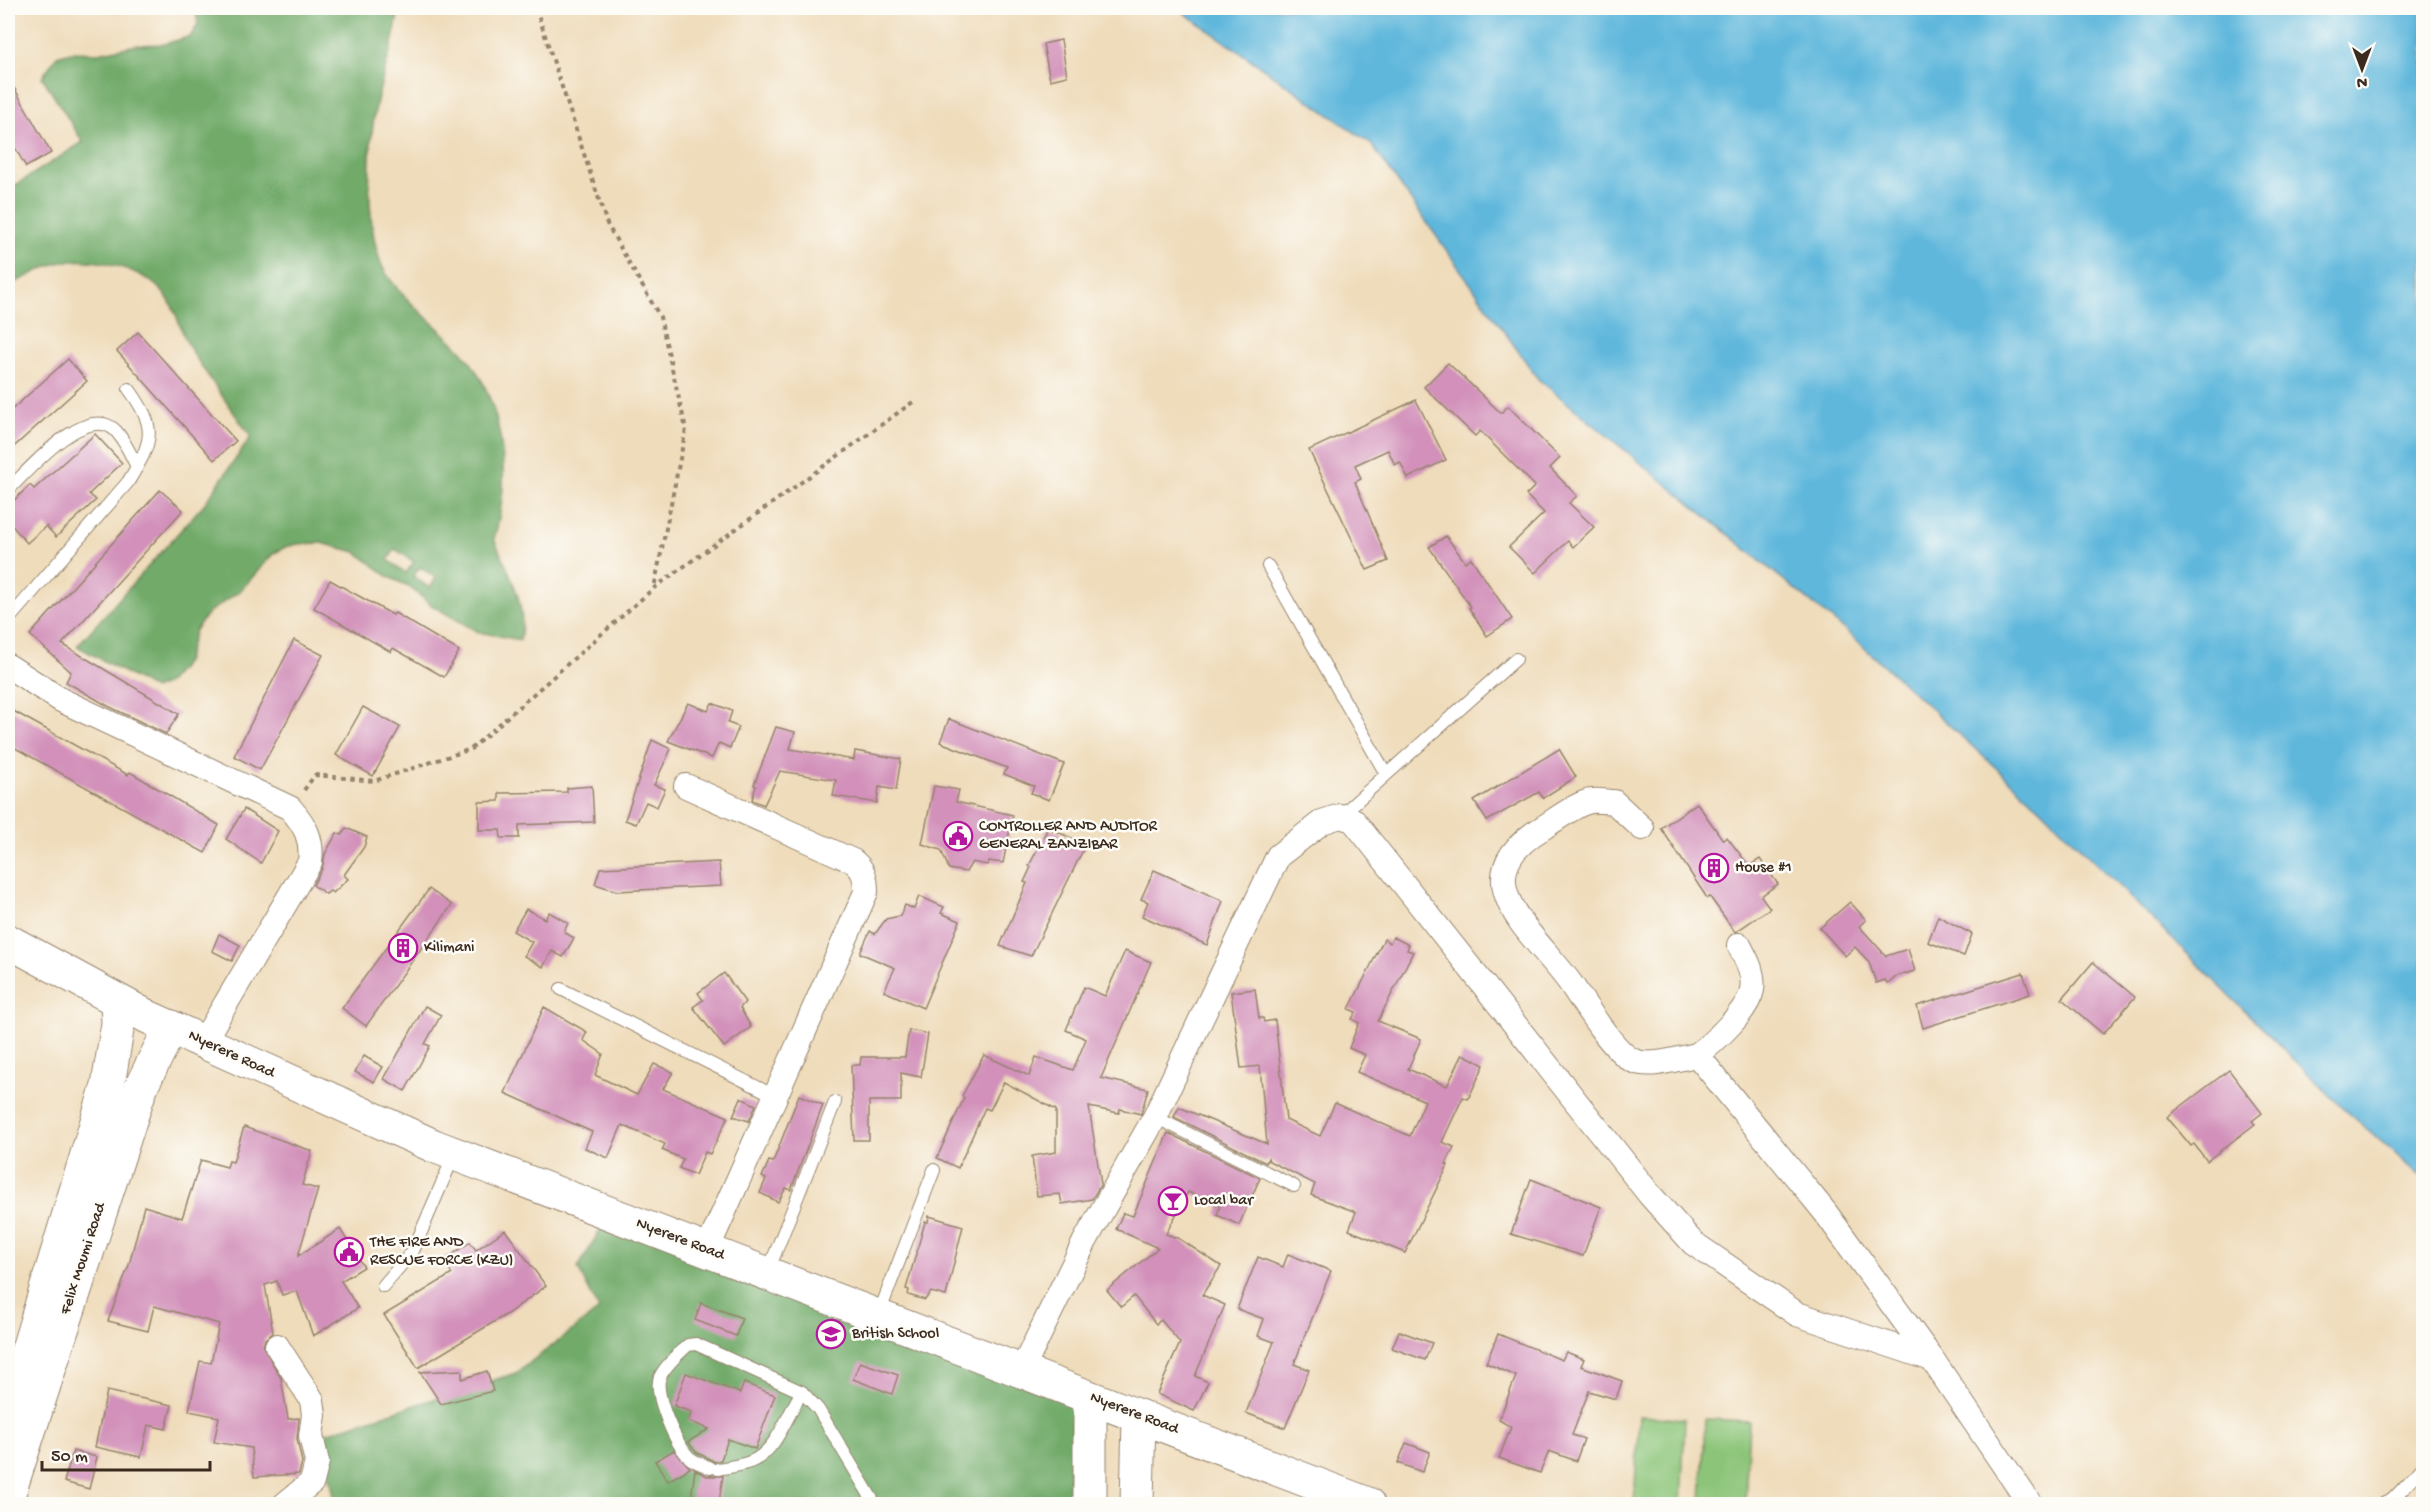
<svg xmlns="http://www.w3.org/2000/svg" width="2431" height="1512" font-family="'Gochi Hand',sans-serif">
  <rect width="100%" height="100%" fill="#fdfcf7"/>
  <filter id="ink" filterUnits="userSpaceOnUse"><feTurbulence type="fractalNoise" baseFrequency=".0167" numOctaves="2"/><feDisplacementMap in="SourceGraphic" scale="12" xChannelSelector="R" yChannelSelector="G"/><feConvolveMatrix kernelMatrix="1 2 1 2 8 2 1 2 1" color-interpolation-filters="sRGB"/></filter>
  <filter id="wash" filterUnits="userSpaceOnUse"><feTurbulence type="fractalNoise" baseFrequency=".008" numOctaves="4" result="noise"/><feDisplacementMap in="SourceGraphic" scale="24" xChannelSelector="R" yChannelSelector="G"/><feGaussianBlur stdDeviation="1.35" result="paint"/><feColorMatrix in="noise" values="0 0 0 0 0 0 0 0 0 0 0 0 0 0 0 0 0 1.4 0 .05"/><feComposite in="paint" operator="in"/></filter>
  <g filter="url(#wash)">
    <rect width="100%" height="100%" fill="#efdcbb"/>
    <g fill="#8cc579" stroke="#64784c" stroke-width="1.5">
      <polygon points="1639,1416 1685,1419 1681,1504 1634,1504"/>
      <polygon points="1705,1419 1749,1421 1745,1504 1701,1504"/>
    </g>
    <g fill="#71aa69" stroke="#566a44" stroke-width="1.5" fill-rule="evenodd">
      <path d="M195,8H399C395,41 383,72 376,105C368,149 365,221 381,263C390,288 432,322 451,340C504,389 513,474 494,539C508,571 528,604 520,640L478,632L431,605L408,586L389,577L356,552L321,543L298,544L285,547L273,554L241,590L208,613L195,630L186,662L168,683L154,689L77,646L205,503L251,437C231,408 210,380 191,350C182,336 179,319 171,304C154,270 98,256 62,262C42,266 27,279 8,285V190L83,142L42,77L57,56L71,52L98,53L137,45L165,44L191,36L198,24ZM395,549L414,562L406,573L388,560ZM420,567L436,578L430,588L413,576Z"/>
      <polygon points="607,1218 1073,1398 1070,1504 336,1504 320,1435 516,1373 599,1310 578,1268"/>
    </g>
    <polygon fill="#5fb7dc" stroke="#4d707d" stroke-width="1.5" points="1177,8 2423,8 2423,1178 2342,1107 2040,808 1846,631 1538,379 1371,144"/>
    <g id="blocks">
      <g fill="#d290ba">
        <polygon points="1061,40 1067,76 1050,80 1043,44"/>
        <polygon points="8,77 51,153 26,167 8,135"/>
        <polygon points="138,332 236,441 214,460 117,351"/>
        <polygon points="68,359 87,381 8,452 8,413"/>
        <polygon points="1448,363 1501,413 1508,406 1560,458 1550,468 1577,496 1569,503 1594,527 1573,547 1568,541 1535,573 1509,547 1544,513 1526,495 1535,486 1480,431 1475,436 1424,387"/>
        <polygon points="1416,400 1446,460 1408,478 1400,462 1395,465 1388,450 1355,465 1361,479 1355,482 1388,561 1367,570 1309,450"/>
        <polygon points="95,434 122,463 89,494 96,500 56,537 46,526 27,543 8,521 8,506 30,485 34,489"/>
        <polygon points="160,490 183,510 62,644 179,714 166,734 108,706 66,682 71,672 30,635"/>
        <polygon points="1446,536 1465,562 1471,558 1512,619 1487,636 1469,608 1471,607 1429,547"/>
        <polygon points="330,580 393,615 395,613 459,651 444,677 393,648 391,652 314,608"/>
        <polygon points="294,640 323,655 260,770 234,756"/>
        <polygon points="688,703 708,711 712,703 732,711 728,723 739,727 730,748 719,743 712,758 668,741"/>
        <polygon points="363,707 400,727 373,776 336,755"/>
        <polygon points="8,708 128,775 130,772 219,825 205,853 8,744"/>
        <polygon points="949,719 1064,764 1049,800 1031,793 1034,786 1004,774 1007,768 940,742"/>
        <polygon points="776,727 795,732 790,749 854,760 855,751 901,759 896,790 879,787 877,803 833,796 836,780 780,771 764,805 752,800 756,786 754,785"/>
        <polygon points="652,740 671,749 654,785 665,789 657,807 646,802 636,824 625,820"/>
        <polygon points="1559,749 1576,777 1543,798 1539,792 1487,821 1474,801"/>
        <polygon points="592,786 594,822 519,825 519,838 501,838 500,830 479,830 479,802 499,801 499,793 567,792 567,788"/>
        <polygon points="934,786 959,790 956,802 1013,815 1003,863 989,861 987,865 972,862 966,872 949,869 941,850 922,844"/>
        <polygon points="1697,803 1723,840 1727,837 1749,866 1760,859 1778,884 1761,896 1770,908 1737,931 1735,932 1710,897 1707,898 1661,828"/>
        <polygon points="244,809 278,831 261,863 226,839"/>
        <polygon points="346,828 367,837 364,847 344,875 348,879 333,893 330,891 326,894 313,885 322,869 325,854 337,833 342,835"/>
        <polygon points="1048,828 1086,844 1031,956 1000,946 1027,883 1024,882 1031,867 1029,866"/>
        <polygon points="719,862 721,886 617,891 595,884 600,868"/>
        <polygon points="1154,870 1223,901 1207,945 1142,916 1148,902 1141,899"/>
        <polygon points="429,889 452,905 366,1026 342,1008"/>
        <polygon points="919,896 944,907 941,913 960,921 923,1008 884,991 895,968 860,953 870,931 875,934 886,919 900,916 905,905 914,909"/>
        <polygon points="1850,902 1866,920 1859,926 1886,956 1908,949 1915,971 1897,976 1888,984 1885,980 1876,983 1869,962 1855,947 1845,956 1820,928"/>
        <polygon points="526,909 545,919 549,912 568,923 564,932 574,938 563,957 552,951 543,967 524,956 532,942 513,931"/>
        <polygon points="1938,916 1972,934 1964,956 1928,942"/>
        <polygon points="219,934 240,945 232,961 212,951"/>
        <polygon points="1393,937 1409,945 1407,950 1413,952 1378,1021 1421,1039 1408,1069 1447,1086 1463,1054 1484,1065 1468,1099 1463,1097 1442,1142 1454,1147 1446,1164 1448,1165 1405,1253 1349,1230 1356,1212 1311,1195 1315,1184 1269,1161 1268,1158 1266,1163 1174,1117 1179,1107 1267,1144 1260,1066 1241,1068 1231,992 1255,989 1259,1018 1263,1018 1264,1022 1275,1020 1286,1120 1320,1136 1335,1103 1410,1136 1425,1101 1357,1072 1365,1055 1349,1048 1359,1023 1352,1019 1356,1012 1349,1009 1384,939 1390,943"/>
        <polygon points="1125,951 1151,962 1101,1078 1148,1089 1141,1114 1120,1109 1119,1113 1089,1107 1101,1184 1092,1199 1062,1204 1060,1194 1037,1196 1032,1156 1056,1152 1056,1110 1004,1082 990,1110 985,1108 958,1168 937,1158 964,1098 962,1096 984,1055 1029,1076 1036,1057 1073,1070 1086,1039 1066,1030 1084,987 1105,996"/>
        <polygon points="2093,962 2135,997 2103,1034 2062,999"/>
        <polygon points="724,973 745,1002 740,1008 751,1027 724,1047 693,1007 703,1000 698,993"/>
        <polygon points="2023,973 2030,994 1923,1028 1917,1006"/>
        <polygon points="425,1006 441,1015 425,1044 430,1046 405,1091 384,1079"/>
        <polygon points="544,1007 587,1032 583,1040 603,1054 595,1075 637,1095 654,1064 673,1072 663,1089 728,1117 710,1154 705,1152 695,1175 679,1168 683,1159 662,1150 665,1144 622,1125 608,1158 585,1148 592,1132 505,1093"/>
        <polygon points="909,1030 928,1034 921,1077 901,1073 901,1101 869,1101 869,1140 854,1140 851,1065 860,1065 861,1057 905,1057"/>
        <polygon points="364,1056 383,1067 374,1082 355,1072"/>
        <polygon points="2229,1070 2262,1113 2252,1121 2255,1124 2207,1161 2194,1144 2191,1146 2167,1117"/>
        <polygon points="799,1095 823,1105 791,1190 786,1188 778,1202 760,1193 766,1179 762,1177 769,1161 773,1162"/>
        <polygon points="741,1098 756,1105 749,1121 733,1116"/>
        <polygon points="244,1127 312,1151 302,1185 318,1189 298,1256 340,1229 364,1267 341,1281 358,1308 313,1336 297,1291 282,1295 277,1281 265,1285 273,1333 265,1339 263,1347 281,1378 288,1419 299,1418 297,1439 302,1462 299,1474 254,1477 251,1448 214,1442 219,1417 189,1411 200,1361 211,1363 219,1324 154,1306 148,1331 108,1321 129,1265 144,1206 182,1218 201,1160 227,1167 229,1161 233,1162"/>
        <polygon points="1168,1133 1260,1178 1239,1225 1217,1215 1220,1206 1188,1192 1166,1234 1178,1238 1221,1266 1202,1295 1225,1305 1195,1376 1208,1382 1194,1411 1157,1394 1180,1343 1161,1320 1156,1324 1134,1296 1121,1307 1107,1290 1158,1248 1116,1229 1123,1213 1133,1216"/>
        <polygon points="1531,1179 1601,1207 1583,1256 1511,1234"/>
        <polygon points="929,1216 963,1226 946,1296 931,1292 925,1300 908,1295 909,1290 906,1289 925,1222 928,1222"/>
        <polygon points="505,1230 546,1286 507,1314 418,1368 384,1315 452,1274 443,1261 470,1242 476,1250"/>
        <polygon points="1288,1254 1331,1271 1294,1364 1309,1370 1285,1428 1246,1413 1274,1342 1258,1336 1264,1319 1237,1309 1258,1257 1283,1267"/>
        <polygon points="701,1303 742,1318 736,1336 695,1320"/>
        <polygon points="1399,1331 1432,1343 1425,1360 1392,1348"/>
        <polygon points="1498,1334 1562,1360 1566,1352 1584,1359 1581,1366 1622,1381 1616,1399 1589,1391 1572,1435 1584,1439 1576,1461 1549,1451 1540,1473 1499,1458 1511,1427 1499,1420 1516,1376 1486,1363"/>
        <polygon points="860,1362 898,1375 892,1394 853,1379"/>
        <polygon points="462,1370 462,1379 487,1371 493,1391 441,1404 420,1372"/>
        <polygon points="686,1373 740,1393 744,1383 775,1395 755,1449 728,1439 721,1460 715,1462 696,1452 688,1442 709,1429 688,1421 692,1412 674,1406"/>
        <polygon points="107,1391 172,1405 166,1429 148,1425 141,1457 95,1447"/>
        <polygon points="1406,1443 1430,1452 1422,1472 1398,1463"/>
        <polygon points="674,1450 690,1468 668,1481 655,1461"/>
        <polygon points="73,1451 97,1457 89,1489 64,1482"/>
        <polygon points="695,1470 707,1476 723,1476 719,1502 691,1498"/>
      </g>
    </g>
  </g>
  <g filter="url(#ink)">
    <use href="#blocks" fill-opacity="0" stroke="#95836c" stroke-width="1.5"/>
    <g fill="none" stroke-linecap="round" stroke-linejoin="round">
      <g stroke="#95836c" stroke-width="14">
        <g id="lane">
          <path d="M8,490C28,471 86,401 116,431C125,441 131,455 137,467"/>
          <polyline points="1268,566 1386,774"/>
          <path d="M8,620L128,482C153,441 158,429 129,389"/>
          <polyline points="1340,816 1516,659"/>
          <polyline points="561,989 773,1095"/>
          <polyline points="1155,1117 1294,1186"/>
          <polyline points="767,1274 835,1102"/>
          <polyline points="383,1286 413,1251 454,1155"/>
          <polyline points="878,1316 934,1170"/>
          <polyline points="802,1392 818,1409 875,1504"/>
          <path d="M710,1468C704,1465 695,1462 690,1458C676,1446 653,1393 660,1377C665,1366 679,1353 688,1345L696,1344L802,1392C787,1414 777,1452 750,1462C740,1466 728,1467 718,1469"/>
          <polyline points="2392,1500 2424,1504"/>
          <polyline points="2383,1504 2392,1500 2424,1466"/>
        </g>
      </g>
      <g stroke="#95836c" stroke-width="26">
        <g id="street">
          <path d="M8,666L61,700L290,808C305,825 313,839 310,862L203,1042"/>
          <path d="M686,786L853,861C864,870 866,878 866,892L707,1250"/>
          <path d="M1642,828L1614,802C1607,802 1595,799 1587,802C1573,806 1557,819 1544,827C1456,879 1535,933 1571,984C1583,1002 1615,1054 1634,1061C1652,1068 1679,1058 1697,1055"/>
          <path d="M1739,945C1746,959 1755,973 1752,990C1748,1011 1714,1042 1697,1055L1825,1212L1932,1359"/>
          <polyline points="277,1346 312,1400 314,1415 311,1436 317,1462 312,1482 285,1504"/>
          <polyline points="1021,1372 1085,1241 1155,1117 1278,856 1322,822 1340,816 1353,820 1650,1195 1693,1243 1797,1314 1932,1359 2030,1504"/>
        </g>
      </g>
      <g stroke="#95836c" stroke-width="35">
        <g id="secondary">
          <polyline points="8,1415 108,1085 118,1024 117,1002"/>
          <polyline points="8,1496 141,1087 171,1027"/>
        </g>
      </g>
      <g stroke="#95836c" stroke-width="35">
        <g id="primary">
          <polyline points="8,941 148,1017 434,1146 1368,1504"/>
          <polyline points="1090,1504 1090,1398"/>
          <polyline points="1137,1504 1139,1416"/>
        </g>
      </g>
      <g stroke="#95836c" stroke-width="4" stroke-dasharray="4.5 4.5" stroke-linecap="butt">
        <polyline points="536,8 607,224 660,317 686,429 654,588"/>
        <polyline points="304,790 315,775 374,781 471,749 654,588 913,402"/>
      </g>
      <use href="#lane" stroke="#fff" stroke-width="12"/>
      <use href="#street" stroke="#fff" stroke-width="24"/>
      <use href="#secondary" stroke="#fff" stroke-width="33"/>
      <use href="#primary" stroke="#fff" stroke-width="33"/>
    </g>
  </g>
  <defs>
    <g id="civic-ring" transform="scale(1.5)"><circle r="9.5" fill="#fdfcf7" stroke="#b5179e" stroke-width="1.5"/><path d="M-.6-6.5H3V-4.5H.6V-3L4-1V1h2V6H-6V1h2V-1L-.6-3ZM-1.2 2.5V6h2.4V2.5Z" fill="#b5179e"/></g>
    <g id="building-ring" transform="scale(1.5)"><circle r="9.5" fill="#fdfcf7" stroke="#b5179e" stroke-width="1.5"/><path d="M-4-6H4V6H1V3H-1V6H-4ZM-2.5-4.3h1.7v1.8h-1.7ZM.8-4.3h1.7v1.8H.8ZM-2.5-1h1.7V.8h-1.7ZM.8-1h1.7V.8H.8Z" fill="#b5179e"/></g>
    <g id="bar-ring" transform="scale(1.5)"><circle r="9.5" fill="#fdfcf7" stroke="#b5179e" stroke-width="1.5"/><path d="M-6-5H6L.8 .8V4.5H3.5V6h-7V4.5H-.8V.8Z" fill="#b5179e"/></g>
    <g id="school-ring" transform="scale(1.5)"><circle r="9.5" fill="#fdfcf7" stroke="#b5179e" stroke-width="1.5"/><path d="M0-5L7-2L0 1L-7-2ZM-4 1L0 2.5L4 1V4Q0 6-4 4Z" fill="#b5179e"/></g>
  </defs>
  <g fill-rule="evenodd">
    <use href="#civic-ring" x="958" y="836"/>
    <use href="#building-ring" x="1714" y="868"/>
    <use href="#building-ring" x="403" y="948"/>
    <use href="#bar-ring" x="1173" y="1201"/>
    <use href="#civic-ring" x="349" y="1252"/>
    <use href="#school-ring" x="831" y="1334"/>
  </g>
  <g text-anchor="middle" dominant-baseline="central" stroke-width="5" stroke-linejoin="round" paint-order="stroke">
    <g font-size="16" fill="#3b2a1e" stroke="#fdfcf7" text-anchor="start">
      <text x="979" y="827">CONTROLLER AND AUDITOR<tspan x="979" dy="18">GENERAL ZANZIBAR</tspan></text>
      <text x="1735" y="868">House #1</text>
      <text x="424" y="948">Kilimani</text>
      <text x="1194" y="1201">Local bar</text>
      <text x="370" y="1243">THE FIRE AND<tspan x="370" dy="18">RESCUE FORCE (KZU)</tspan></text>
      <text x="852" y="1334">British School</text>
    </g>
    <g font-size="16" fill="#3b2a1e" stroke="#fdfcf7">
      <text transform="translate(231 1055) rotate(25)">Nyerere Road</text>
      <text transform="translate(680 1240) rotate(21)">Nyerere Road</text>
      <text transform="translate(84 1259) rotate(-72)">Felix Moumi Road</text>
      <text transform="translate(1134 1414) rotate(21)">Nyerere Road</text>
    </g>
  </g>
  <rect width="2431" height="1512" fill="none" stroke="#fdfcf7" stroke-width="30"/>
  <g transform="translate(2362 69) rotate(180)" stroke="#fdfcf7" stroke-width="4.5" paint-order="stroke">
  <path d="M0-4.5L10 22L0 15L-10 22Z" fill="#3b2a1e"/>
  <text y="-9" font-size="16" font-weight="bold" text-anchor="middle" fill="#3b2a1e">N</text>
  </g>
  <path d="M42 1461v9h168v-9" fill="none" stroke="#3b2a1e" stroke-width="3"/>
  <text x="51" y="1461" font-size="18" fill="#3b2a1e" stroke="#fdfcf7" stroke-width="4.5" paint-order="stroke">50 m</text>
</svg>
